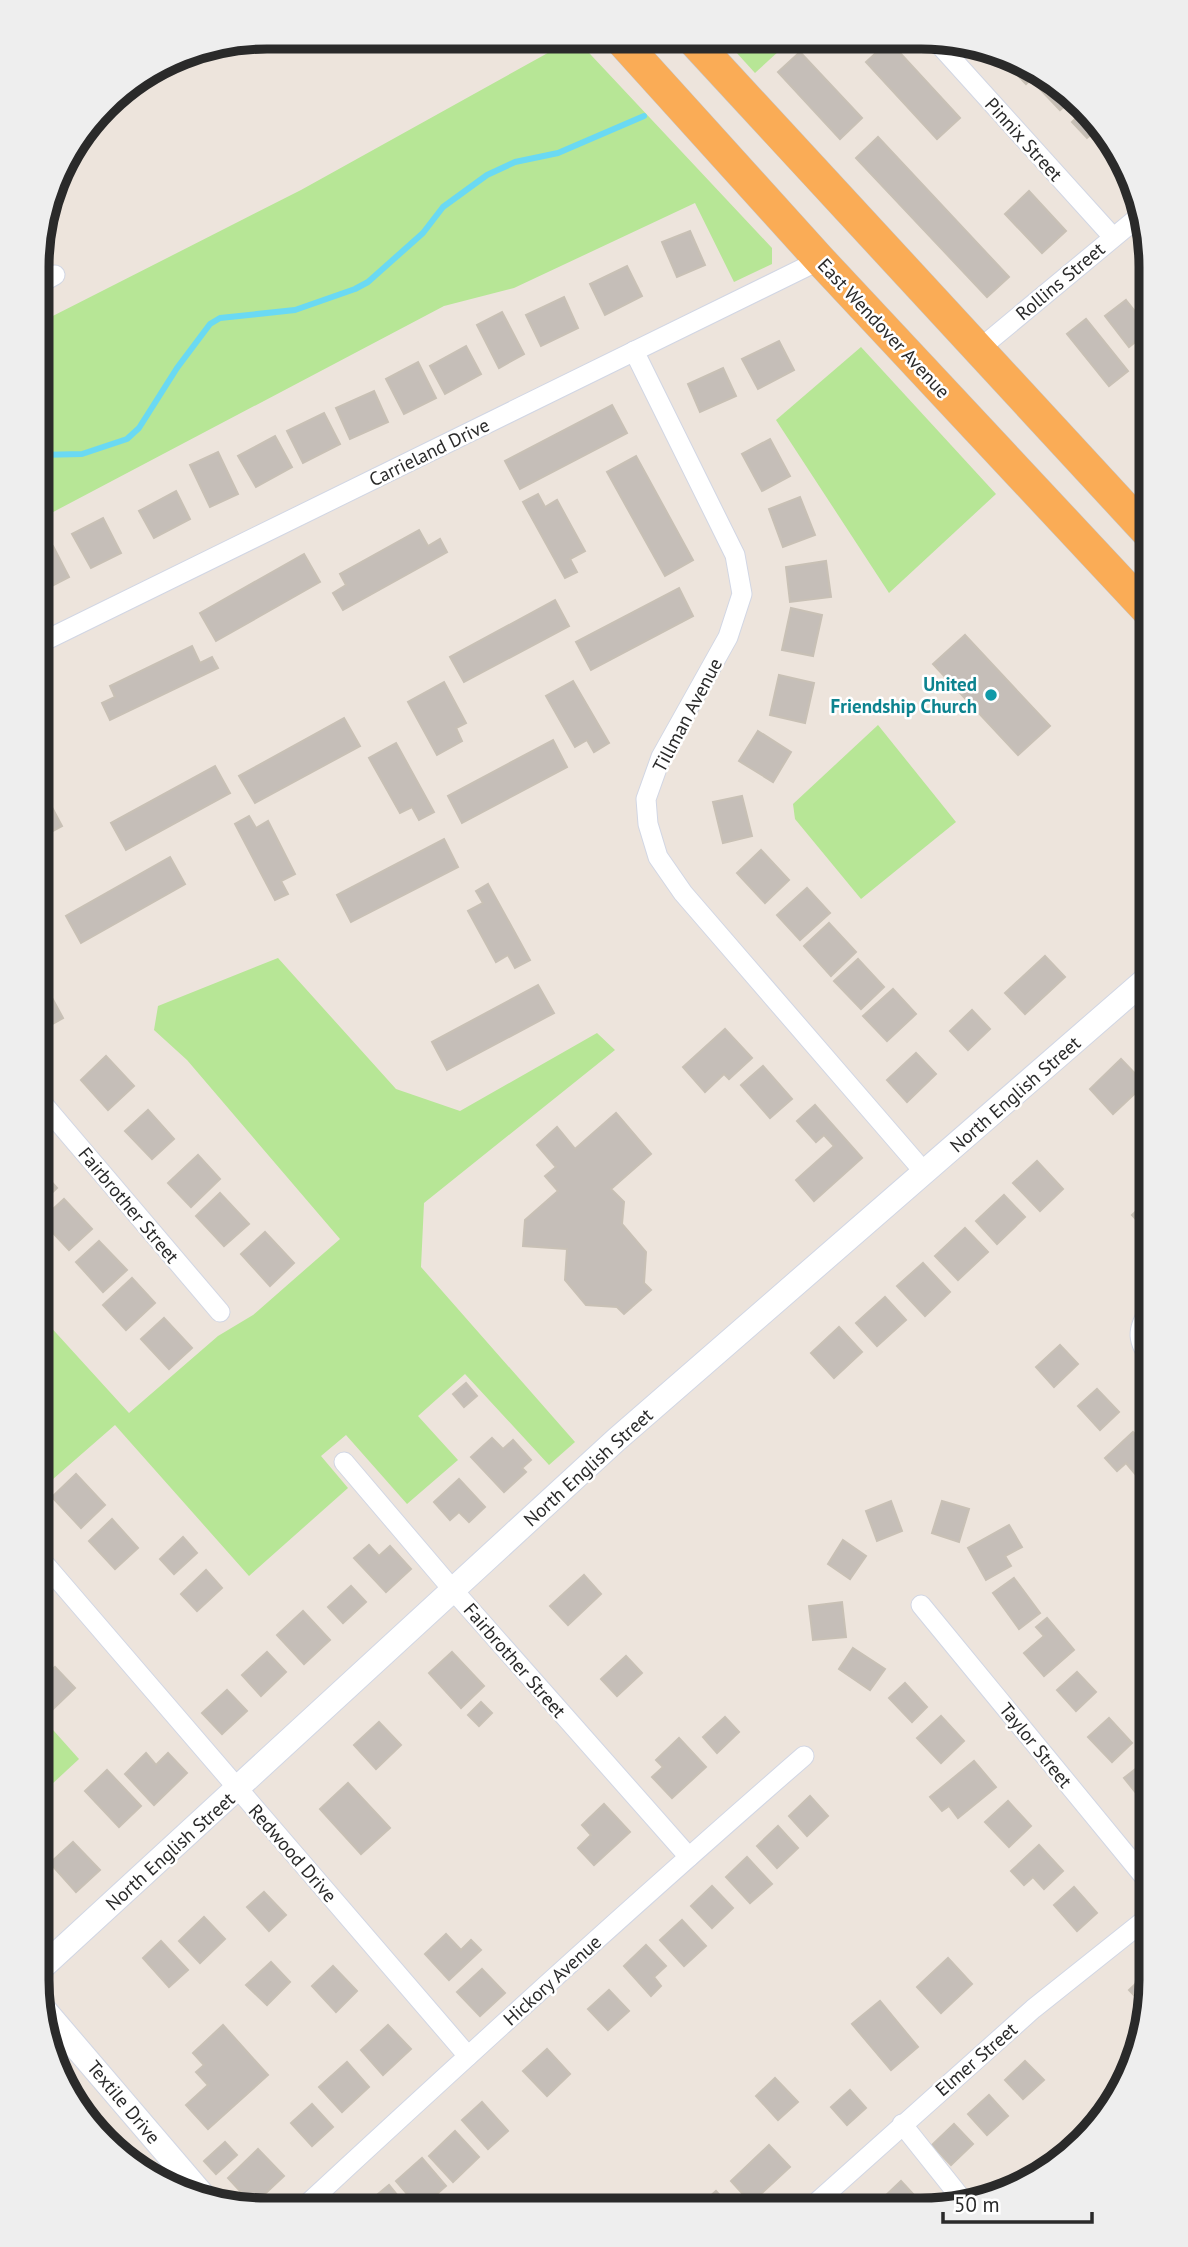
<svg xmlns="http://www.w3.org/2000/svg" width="1188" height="2247" font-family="'PT Sans',sans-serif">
  <rect width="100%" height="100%" fill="#ede4dc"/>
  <g fill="#b7e696">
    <polygon points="573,39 576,39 772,248 772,264 734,282 695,203 514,288 444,306 38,520 39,323 301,190"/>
    <polygon points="725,40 791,40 755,73"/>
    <polygon points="861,347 996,494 889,593 776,420"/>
    <polygon points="878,725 956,822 861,899 795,819 793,804"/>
    <polygon points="278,958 396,1089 460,1111 597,1033 615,1050 424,1203 421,1267 575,1442 549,1465 465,1374 418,1416 458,1460 407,1504 346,1435 321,1456 348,1488 249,1576 115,1425 37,1493 37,1312 129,1413 218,1336 253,1315 340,1239 187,1060 154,1030 158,1006"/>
    <polygon points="37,1712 79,1759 37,1798"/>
  </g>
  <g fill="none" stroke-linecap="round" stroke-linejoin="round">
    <g stroke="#6ad9f3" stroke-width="6">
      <polyline points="723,44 726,40"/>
      <polyline points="38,455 82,454 127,439 139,428 177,368 210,324 220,318 295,310 355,289 368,282 423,233 443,207 487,175 515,162 558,153 644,116"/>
    </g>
  </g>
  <g fill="#c5beb8" stroke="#c8c0b5" stroke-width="2">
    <polygon points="889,41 960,118 937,139 866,62"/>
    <polygon points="800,52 862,118 840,139 778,72"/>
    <polygon points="1002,59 1035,75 1026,84"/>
    <polygon points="1045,80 1073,94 1075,97 1060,110 1038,87"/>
    <polygon points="1084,110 1097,130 1087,138 1072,122"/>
    <polygon points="878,137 1009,277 987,297 856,158"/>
    <polygon points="1029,191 1066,231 1042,253 1005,214"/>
    <polygon points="690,231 705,265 677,277 662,242"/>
    <polygon points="627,266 642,296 605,315 590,284"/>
    <polygon points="564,297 578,328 541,346 526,315"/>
    <polygon points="1126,300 1150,330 1129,347 1105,316"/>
    <polygon points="502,312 524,354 499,368 477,325"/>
    <polygon points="1086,319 1128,371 1109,386 1067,334"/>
    <polygon points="779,341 794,370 758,389 742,359"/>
    <polygon points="466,346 481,374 445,394 430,366"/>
    <polygon points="418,362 436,398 404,414 386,379"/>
    <polygon points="723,368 736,396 700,412 688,384"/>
    <polygon points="374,391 388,422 350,439 336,408"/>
    <polygon points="612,405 627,433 520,489 505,461"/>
    <polygon points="324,413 340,444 303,463 287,431"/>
    <polygon points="275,436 292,467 256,487 238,456"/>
    <polygon points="770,439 790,476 762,491 742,454"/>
    <polygon points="218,452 238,494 210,507 190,465"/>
    <polygon points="636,456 693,560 665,576 607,472"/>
    <polygon points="176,491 190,519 154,538 139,511"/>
    <polygon points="538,494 545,507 557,500 585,551 570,559 577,572 565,578 523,502"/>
    <polygon points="800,497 815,535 783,547 769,509"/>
    <polygon points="103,518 121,553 91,568 72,534"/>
    <polygon points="419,530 428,546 440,539 447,552 343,610 333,593 346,585 340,574"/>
    <polygon points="53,546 69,577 38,593 38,554"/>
    <polygon points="304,554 320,582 216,641 200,613"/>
    <polygon points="826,561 831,597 790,602 786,567"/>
    <polygon points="679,588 693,616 591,670 576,642"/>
    <polygon points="555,600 569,626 464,682 450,657"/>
    <polygon points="791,608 822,615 813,656 782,650"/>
    <polygon points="965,635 1050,726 1018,755 933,664"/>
    <polygon points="192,646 200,663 212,657 218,668 110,720 102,703 115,697 110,686"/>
    <polygon points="779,675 814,683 805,723 770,715"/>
    <polygon points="573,681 609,743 594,752 587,740 575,747 546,696"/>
    <polygon points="444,682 466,723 456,728 462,741 437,755 408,702"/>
    <polygon points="344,718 360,746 255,803 239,776"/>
    <polygon points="758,731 791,752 773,782 739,761"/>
    <polygon points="553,740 567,767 462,823 448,796"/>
    <polygon points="396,743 434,812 419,820 412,807 400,813 369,758"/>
    <polygon points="215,766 230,793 126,850 111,823"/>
    <polygon points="38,781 62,826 47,834 41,821 38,822"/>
    <polygon points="742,796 752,836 723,843 713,802"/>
    <polygon points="249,816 256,828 268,821 295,874 281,881 288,894 275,900 235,824"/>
    <polygon points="444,839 458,867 351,922 337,895"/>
    <polygon points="761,850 789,880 765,903 737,873"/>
    <polygon points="170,857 185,884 81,943 66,916"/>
    <polygon points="488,884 530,960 515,968 508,955 496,962 468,911 483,903 476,891"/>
    <polygon points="807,888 830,913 800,940 777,915"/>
    <polygon points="829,923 856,952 831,976 804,946"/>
    <polygon points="1045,956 1065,977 1025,1014 1005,993"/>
    <polygon points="858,959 884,987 861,1009 834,981"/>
    <polygon points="38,972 63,1018 38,1032"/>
    <polygon points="538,985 554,1013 447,1070 432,1042"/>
    <polygon points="893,989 916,1014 887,1041 863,1016"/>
    <polygon points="972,1010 990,1029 968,1050 950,1031"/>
    <polygon points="725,1029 752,1058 729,1079 724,1074 705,1092 683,1067"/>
    <polygon points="916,1053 936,1074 907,1102 887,1080"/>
    <polygon points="106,1056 134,1086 108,1110 81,1080"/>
    <polygon points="1121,1059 1145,1084 1113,1114 1090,1089"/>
    <polygon points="763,1066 792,1099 770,1118 741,1085"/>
    <polygon points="815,1105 862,1158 814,1201 796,1180 834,1146 824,1135 816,1142 797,1121"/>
    <polygon points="148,1110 174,1139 152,1159 125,1131"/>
    <polygon points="616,1113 651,1154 611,1189 624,1202 622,1224 646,1252 644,1283 651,1290 624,1314 617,1307 586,1305 565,1280 567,1249 523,1246 525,1220 558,1191 545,1176 556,1167 537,1145 557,1127 575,1149"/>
    <polygon points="198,1155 220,1179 191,1207 168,1183"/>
    <polygon points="1037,1161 1063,1189 1040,1211 1013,1183"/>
    <polygon points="38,1167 57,1188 38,1206"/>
    <polygon points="220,1193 249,1224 224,1246 196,1216"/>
    <polygon points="1004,1195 1025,1217 997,1244 976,1221"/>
    <polygon points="1151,1197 1151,1222 1144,1228 1132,1215"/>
    <polygon points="64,1199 92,1229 69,1250 41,1220"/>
    <polygon points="965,1228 988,1252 958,1280 935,1256"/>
    <polygon points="265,1232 294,1263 270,1286 241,1254"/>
    <polygon points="99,1241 127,1270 103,1292 76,1262"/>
    <polygon points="923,1263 950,1292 925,1316 897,1286"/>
    <polygon points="132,1278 155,1303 126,1330 103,1305"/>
    <polygon points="885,1297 906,1320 877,1346 856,1323"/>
    <polygon points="164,1318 192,1348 169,1369 141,1339"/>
    <polygon points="839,1327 862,1352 834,1378 811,1353"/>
    <polygon points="1060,1345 1078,1364 1054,1387 1036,1367"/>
    <polygon points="466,1383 477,1396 464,1407 453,1394"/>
    <polygon points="1097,1389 1119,1412 1100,1430 1078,1406"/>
    <polygon points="1133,1432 1151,1451 1151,1461 1136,1475 1126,1463 1117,1471 1105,1458"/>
    <polygon points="492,1438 503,1449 513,1440 531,1460 522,1468 526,1472 504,1492 471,1457"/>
    <polygon points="76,1474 105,1505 81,1528 52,1497"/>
    <polygon points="459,1479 485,1507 469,1522 459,1512 450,1520 434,1502"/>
    <polygon points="891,1501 902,1531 877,1541 866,1511"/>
    <polygon points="942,1501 969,1509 959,1542 932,1533"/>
    <polygon points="112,1519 138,1548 115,1569 89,1541"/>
    <polygon points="1009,1525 1022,1547 1005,1556 1011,1566 986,1580 968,1548"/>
    <polygon points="183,1537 197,1553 174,1574 160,1559"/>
    <polygon points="843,1540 866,1556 850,1579 828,1564"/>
    <polygon points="369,1545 379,1556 390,1546 411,1569 386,1592 354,1558"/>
    <polygon points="206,1570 222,1588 197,1611 181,1594"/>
    <polygon points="584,1575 601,1594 568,1625 550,1606"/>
    <polygon points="1014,1578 1040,1613 1019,1629 993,1593"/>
    <polygon points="351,1586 366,1602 343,1623 328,1607"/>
    <polygon points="842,1602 846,1637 813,1640 809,1606"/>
    <polygon points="37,1609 50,1623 37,1636"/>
    <polygon points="303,1611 330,1640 304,1664 277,1635"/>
    <polygon points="1047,1618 1074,1650 1044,1676 1024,1653 1044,1636 1036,1627"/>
    <polygon points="853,1648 885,1669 870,1690 839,1669"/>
    <polygon points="267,1652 286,1672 261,1696 242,1675"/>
    <polygon points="452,1652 484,1686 461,1708 429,1673"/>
    <polygon points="626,1656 642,1673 617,1696 601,1679"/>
    <polygon points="55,1667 75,1688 53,1709 37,1692 37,1683"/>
    <polygon points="1077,1672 1096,1692 1076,1711 1057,1690"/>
    <polygon points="905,1683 927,1707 912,1722 889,1698"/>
    <polygon points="227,1690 247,1711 222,1734 202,1713"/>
    <polygon points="481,1702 492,1713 479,1726 468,1715"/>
    <polygon points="941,1716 964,1741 941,1763 917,1738"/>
    <polygon points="725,1717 739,1732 717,1753 703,1737"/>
    <polygon points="1109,1718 1132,1743 1112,1762 1088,1737"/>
    <polygon points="379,1722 401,1745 376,1769 354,1745"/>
    <polygon points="679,1738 706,1767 672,1798 652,1777 663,1767 656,1760"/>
    <polygon points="146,1753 156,1765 168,1753 187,1773 154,1805 125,1774"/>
    <polygon points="1151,1757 1151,1799 1145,1804 1124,1778"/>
    <polygon points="974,1761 996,1787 958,1818 949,1806 942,1811 930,1797"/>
    <polygon points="107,1770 141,1806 119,1827 85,1791"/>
    <polygon points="348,1783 390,1828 361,1854 320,1809"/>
    <polygon points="810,1796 828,1816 807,1836 789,1816"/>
    <polygon points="1008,1801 1031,1826 1009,1847 985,1822"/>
    <polygon points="604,1804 630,1832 594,1865 578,1848 591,1835 582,1825"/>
    <polygon points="778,1826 798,1848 777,1868 757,1846"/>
    <polygon points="73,1842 100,1870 76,1892 50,1863"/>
    <polygon points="1039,1845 1063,1871 1044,1889 1033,1877 1024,1885 1011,1871"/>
    <polygon points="747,1857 772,1884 750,1903 726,1877"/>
    <polygon points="712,1886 733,1908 712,1928 691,1906"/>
    <polygon points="1074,1887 1097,1913 1077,1931 1054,1905"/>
    <polygon points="264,1892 286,1915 269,1931 247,1907"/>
    <polygon points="204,1917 225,1939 200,1963 179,1941"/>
    <polygon points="682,1920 706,1946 684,1966 660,1940"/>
    <polygon points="446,1934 461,1950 471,1940 481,1950 449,1980 425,1954"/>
    <polygon points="161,1941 188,1970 169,1987 143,1958"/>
    <polygon points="646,1945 666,1966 654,1977 661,1986 651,1996 624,1966"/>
    <polygon points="948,1958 972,1984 941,2013 917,1987"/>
    <polygon points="271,1962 290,1982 267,2005 246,1985"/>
    <polygon points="333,1966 357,1991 336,2012 312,1986"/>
    <polygon points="482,1969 505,1993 480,2016 457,1992"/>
    <polygon points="1147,1973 1151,1976 1151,1995 1147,2009 1129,1990"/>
    <polygon points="609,1990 629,2011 608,2030 588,2009"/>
    <polygon points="880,2001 918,2047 891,2070 852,2024"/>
    <polygon points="223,2025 268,2075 208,2129 186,2105 208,2085 196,2072 204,2065 193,2053"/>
    <polygon points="388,2025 411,2049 383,2075 361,2050"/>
    <polygon points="547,2049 570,2074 547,2096 523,2071"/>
    <polygon points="1025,2061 1044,2080 1023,2099 1005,2080"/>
    <polygon points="347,2062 369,2087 342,2112 319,2087"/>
    <polygon points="775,2078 798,2102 778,2120 756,2096"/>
    <polygon points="850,2090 866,2108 847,2125 831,2107"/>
    <polygon points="989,2095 1008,2116 987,2135 968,2114"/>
    <polygon points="482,2102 508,2131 488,2149 462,2120"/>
    <polygon points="312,2104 333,2127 312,2146 291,2123"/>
    <polygon points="954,2124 973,2144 951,2165 932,2145"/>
    <polygon points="455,2131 479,2157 453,2182 429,2156"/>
    <polygon points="225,2142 237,2155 216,2174 204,2161"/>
    <polygon points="769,2145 790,2167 751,2203 731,2181"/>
    <polygon points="258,2149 284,2176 253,2205 228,2178"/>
    <polygon points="422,2158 446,2186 420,2209 396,2181"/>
    <polygon points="901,2181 926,2208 925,2210 894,2210 883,2198"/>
    <polygon points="389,2185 406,2206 403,2209 360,2209"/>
    <polygon points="716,2191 733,2210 698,2210 697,2208"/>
    <polygon points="869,2198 880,2210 855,2210"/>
  </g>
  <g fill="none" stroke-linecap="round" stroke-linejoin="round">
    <g stroke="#d1d6e4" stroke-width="21">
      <g id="minor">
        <polyline points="936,41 1113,237"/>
        <polyline points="39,284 55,275"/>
        <polyline points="978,350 1142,214"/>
        <polyline points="634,351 735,555 742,594 728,637 661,757 646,799 648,824 658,857 683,893 925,1173"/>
        <polyline points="38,644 820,260"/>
        <polyline points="38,1098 220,1312"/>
        <path d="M1151,1359C1134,1338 1139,1328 1151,1306"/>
        <polyline points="344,1462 453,1590 689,1857"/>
        <polyline points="37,1555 468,2056"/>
        <polyline points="921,1605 1151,1885"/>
        <polyline points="902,2124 965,2203"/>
        <path d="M303,2208C468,2055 634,1904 804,1756"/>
        <polyline points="808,2210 1033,2009 1151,1915"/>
      </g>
    </g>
    <g stroke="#d1d6e4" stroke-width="26">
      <g id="tertiary">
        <polyline points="37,1972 616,1440 1151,975"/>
        <polyline points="41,2006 206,2199"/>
      </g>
    </g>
    <g stroke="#c3c3c3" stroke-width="33">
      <g id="trunk">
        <polyline points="620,39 820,260 1151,614"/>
        <polyline points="692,39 1151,536"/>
      </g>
    </g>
    <use href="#minor" stroke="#fff" stroke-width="19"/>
    <use href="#tertiary" stroke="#fff" stroke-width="24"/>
    <use href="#trunk" stroke="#faac56" stroke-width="32"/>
  </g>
  <circle fill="#0f9aa8" stroke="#fff" stroke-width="2.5" cx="991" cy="695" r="7"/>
  <g text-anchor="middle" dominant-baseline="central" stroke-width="5" stroke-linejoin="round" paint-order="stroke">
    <g font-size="19" fill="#2a2a2a" stroke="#fff">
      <text transform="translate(1024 139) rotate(48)">Pinnix Street</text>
      <text transform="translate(1060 281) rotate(-40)">Rollins Street</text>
      <text transform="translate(884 328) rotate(47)">East Wendover Avenue</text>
      <text transform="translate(429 452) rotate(-26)">Carrieland Drive</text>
      <text transform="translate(687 715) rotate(-62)">Tillman Avenue</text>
      <text transform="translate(1015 1094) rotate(-41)">North English Street</text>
      <text transform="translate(129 1205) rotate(50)">Fairbrother Street</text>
      <text transform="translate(588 1467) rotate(-42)">North English Street</text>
      <text transform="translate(515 1660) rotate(49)">Fairbrother Street</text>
      <text transform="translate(1036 1745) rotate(51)">Taylor Street</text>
      <text transform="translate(170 1851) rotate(-42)">North English Street</text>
      <text transform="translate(293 1853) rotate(49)">Redwood Drive</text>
      <text transform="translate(552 1980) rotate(-42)">Hickory Avenue</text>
      <text transform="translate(976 2059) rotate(-41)">Elmer Street</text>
      <text transform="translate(124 2102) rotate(50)">Textile Drive</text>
    </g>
    <g font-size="19" font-weight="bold" fill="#0d838f" stroke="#fff" text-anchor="end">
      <text x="977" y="684">United<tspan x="977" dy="22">Friendship Church</tspan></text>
    </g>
  </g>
  <path d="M0 0H1188V2247H0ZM267 49H921A218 218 0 0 1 1139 267V1980A218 218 0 0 1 921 2198H267A218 218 0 0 1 49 1980V267A218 218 0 0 1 267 49Z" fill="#eee" fill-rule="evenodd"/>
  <path fill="none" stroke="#2a2a2a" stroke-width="9" d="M267 49H921A218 218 0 0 1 1139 267V1980A218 218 0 0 1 921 2198H267A218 218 0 0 1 49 1980V267A218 218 0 0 1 267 49Z"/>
  <path d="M943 2212v10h149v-10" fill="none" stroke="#2a2a2a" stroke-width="3.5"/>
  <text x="954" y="2212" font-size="21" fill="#2a2a2a" stroke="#ffffff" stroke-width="5" paint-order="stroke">50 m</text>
</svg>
